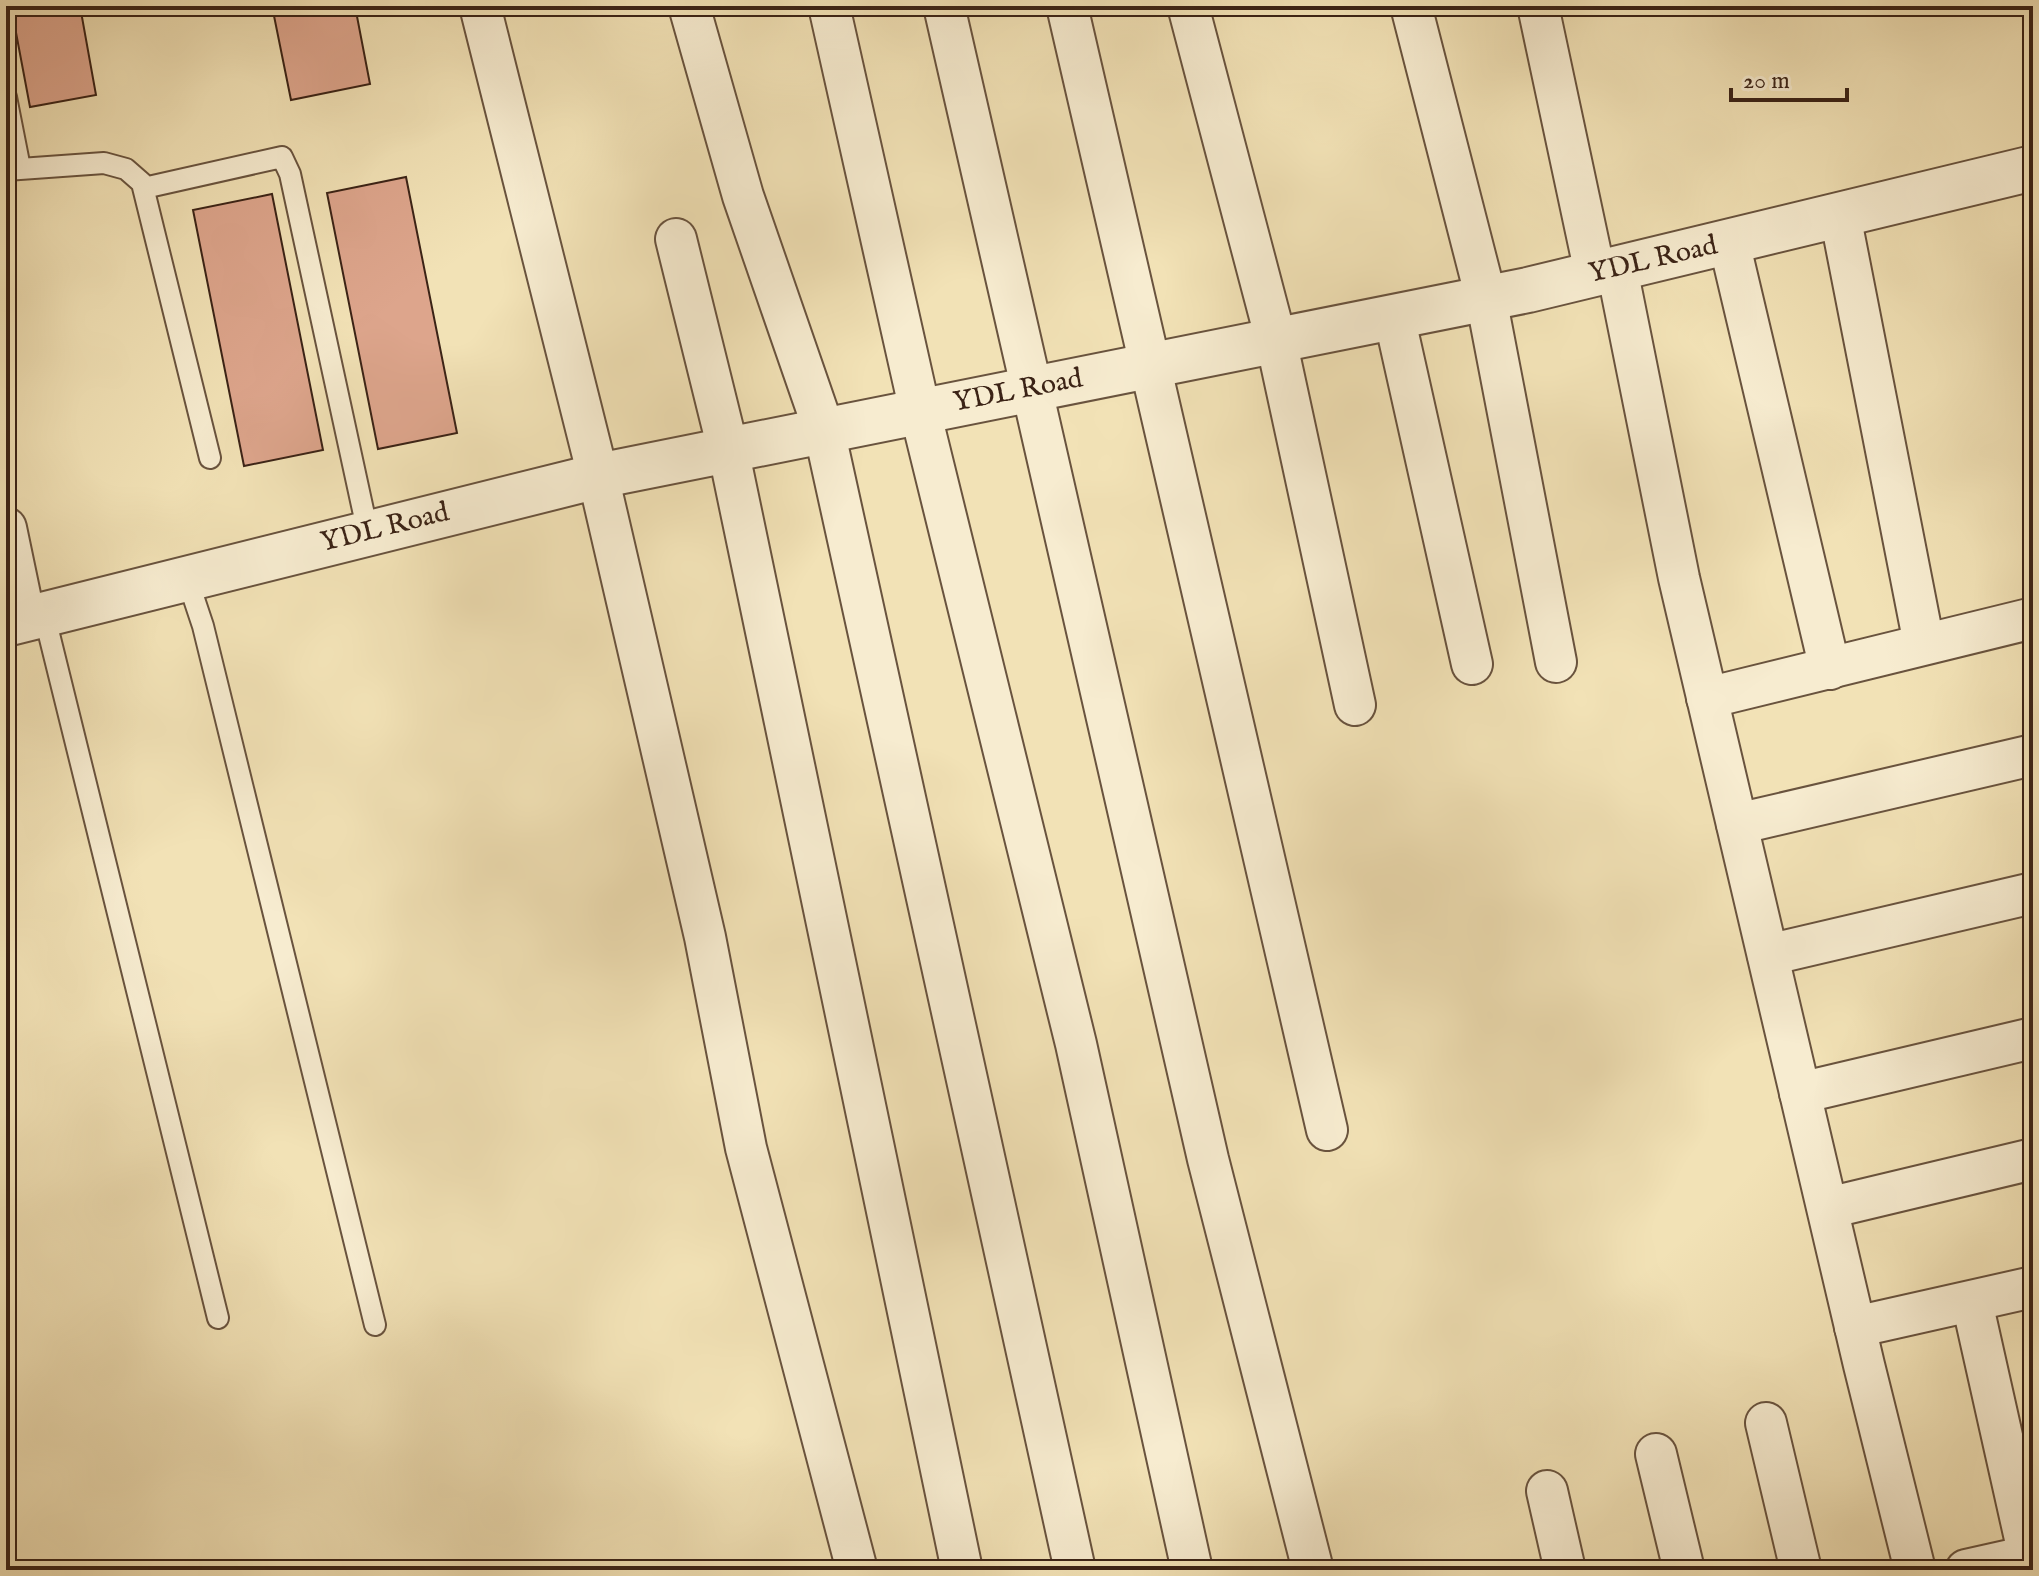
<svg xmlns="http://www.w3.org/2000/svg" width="2039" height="1576" font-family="'IM FELL English',serif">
  <rect width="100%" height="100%" fill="#f2e2b6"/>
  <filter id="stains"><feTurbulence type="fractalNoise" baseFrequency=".0025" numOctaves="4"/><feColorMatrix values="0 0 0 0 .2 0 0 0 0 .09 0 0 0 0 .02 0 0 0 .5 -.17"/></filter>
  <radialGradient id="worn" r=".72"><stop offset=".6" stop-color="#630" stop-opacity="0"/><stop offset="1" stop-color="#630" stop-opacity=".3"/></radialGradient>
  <g fill="#dda58c" stroke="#3b2316" stroke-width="2">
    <polygon points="11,6 80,6 96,95 30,107"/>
    <polygon points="272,6 355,6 370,84 291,100"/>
    <polygon points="406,177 457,433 378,449 327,193"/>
    <polygon points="272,194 323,450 244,466 193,210"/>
  </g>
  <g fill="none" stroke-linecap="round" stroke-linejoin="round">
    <g stroke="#69533e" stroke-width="24">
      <g id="service">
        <polyline points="6,97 20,168"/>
        <polyline points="6,170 104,163 126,169 142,183 210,458"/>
        <polyline points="144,188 282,157 290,174 368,533"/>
        <polyline points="187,578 203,626 375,1325"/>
        <polyline points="44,614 218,1318"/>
      </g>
    </g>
    <g stroke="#69533e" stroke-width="44">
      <g id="minor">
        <polyline points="480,6 598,476 705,937 746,1148 857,1570"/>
        <polyline points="689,6 743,196 824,430 1075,1570"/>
        <polyline points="829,6 920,411 1076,1044 1192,1570"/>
        <polyline points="944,6 1208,1159 1313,1570"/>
        <polyline points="1067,6 1327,1130"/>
        <polyline points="1188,6 1276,340 1355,705"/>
        <polyline points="1411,6 1486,298 1556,662"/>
        <polyline points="1538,6 1595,273"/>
        <polyline points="1840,215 1924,644"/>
        <polyline points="676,239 728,449 962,1570"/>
        <polyline points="1729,242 1830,669"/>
        <polyline points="1617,269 1679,578 1864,1365 1915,1570"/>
        <polyline points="1394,316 1472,664"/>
        <polyline points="6,528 25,619"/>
        <polyline points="1707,698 2033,618"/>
        <polyline points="1737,824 2033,755"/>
        <polyline points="1768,955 2033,893"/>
        <polyline points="1800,1093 2033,1038"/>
        <polyline points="1828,1208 2033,1159"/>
        <polyline points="1972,1302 2032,1570"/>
        <polyline points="1855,1327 2033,1287"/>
        <polyline points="1766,1423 1801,1570"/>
        <polyline points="1656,1454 1684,1570"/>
        <polyline points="1547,1491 1565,1570"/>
        <polyline points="1966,1570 2033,1555"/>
      </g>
    </g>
    <g stroke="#69533e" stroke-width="48">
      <polyline id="tertiary" points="6,624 598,476 1528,290 2033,168"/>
    </g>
    <use href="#service" stroke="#f7ecd0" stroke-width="20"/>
    <use href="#minor" stroke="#f7ecd0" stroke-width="40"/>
    <use href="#tertiary" stroke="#f7ecd0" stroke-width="44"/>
  </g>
  <g text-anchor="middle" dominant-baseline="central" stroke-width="8" stroke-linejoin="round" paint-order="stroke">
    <g font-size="28" fill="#3b2316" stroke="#f7ecd0">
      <text transform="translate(1653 260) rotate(-13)">YDL Road</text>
      <text transform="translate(1018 391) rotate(-11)">YDL Road</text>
      <text transform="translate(385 528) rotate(-14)">YDL Road</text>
    </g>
  </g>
  <rect width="2039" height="1576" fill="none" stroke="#f2e2b6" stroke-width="32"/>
  <rect x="8" y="8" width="2023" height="1560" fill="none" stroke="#3b2316" stroke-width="4"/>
  <rect x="16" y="16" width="2007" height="1544" fill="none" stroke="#3b2316" stroke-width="2"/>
  <path d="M1731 88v12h116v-12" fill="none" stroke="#3b2316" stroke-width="4"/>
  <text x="1743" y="88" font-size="24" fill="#3b2316" stroke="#f7ecd0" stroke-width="6" paint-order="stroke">20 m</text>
  <rect width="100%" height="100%" filter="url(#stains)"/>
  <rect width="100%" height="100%" fill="url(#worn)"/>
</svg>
